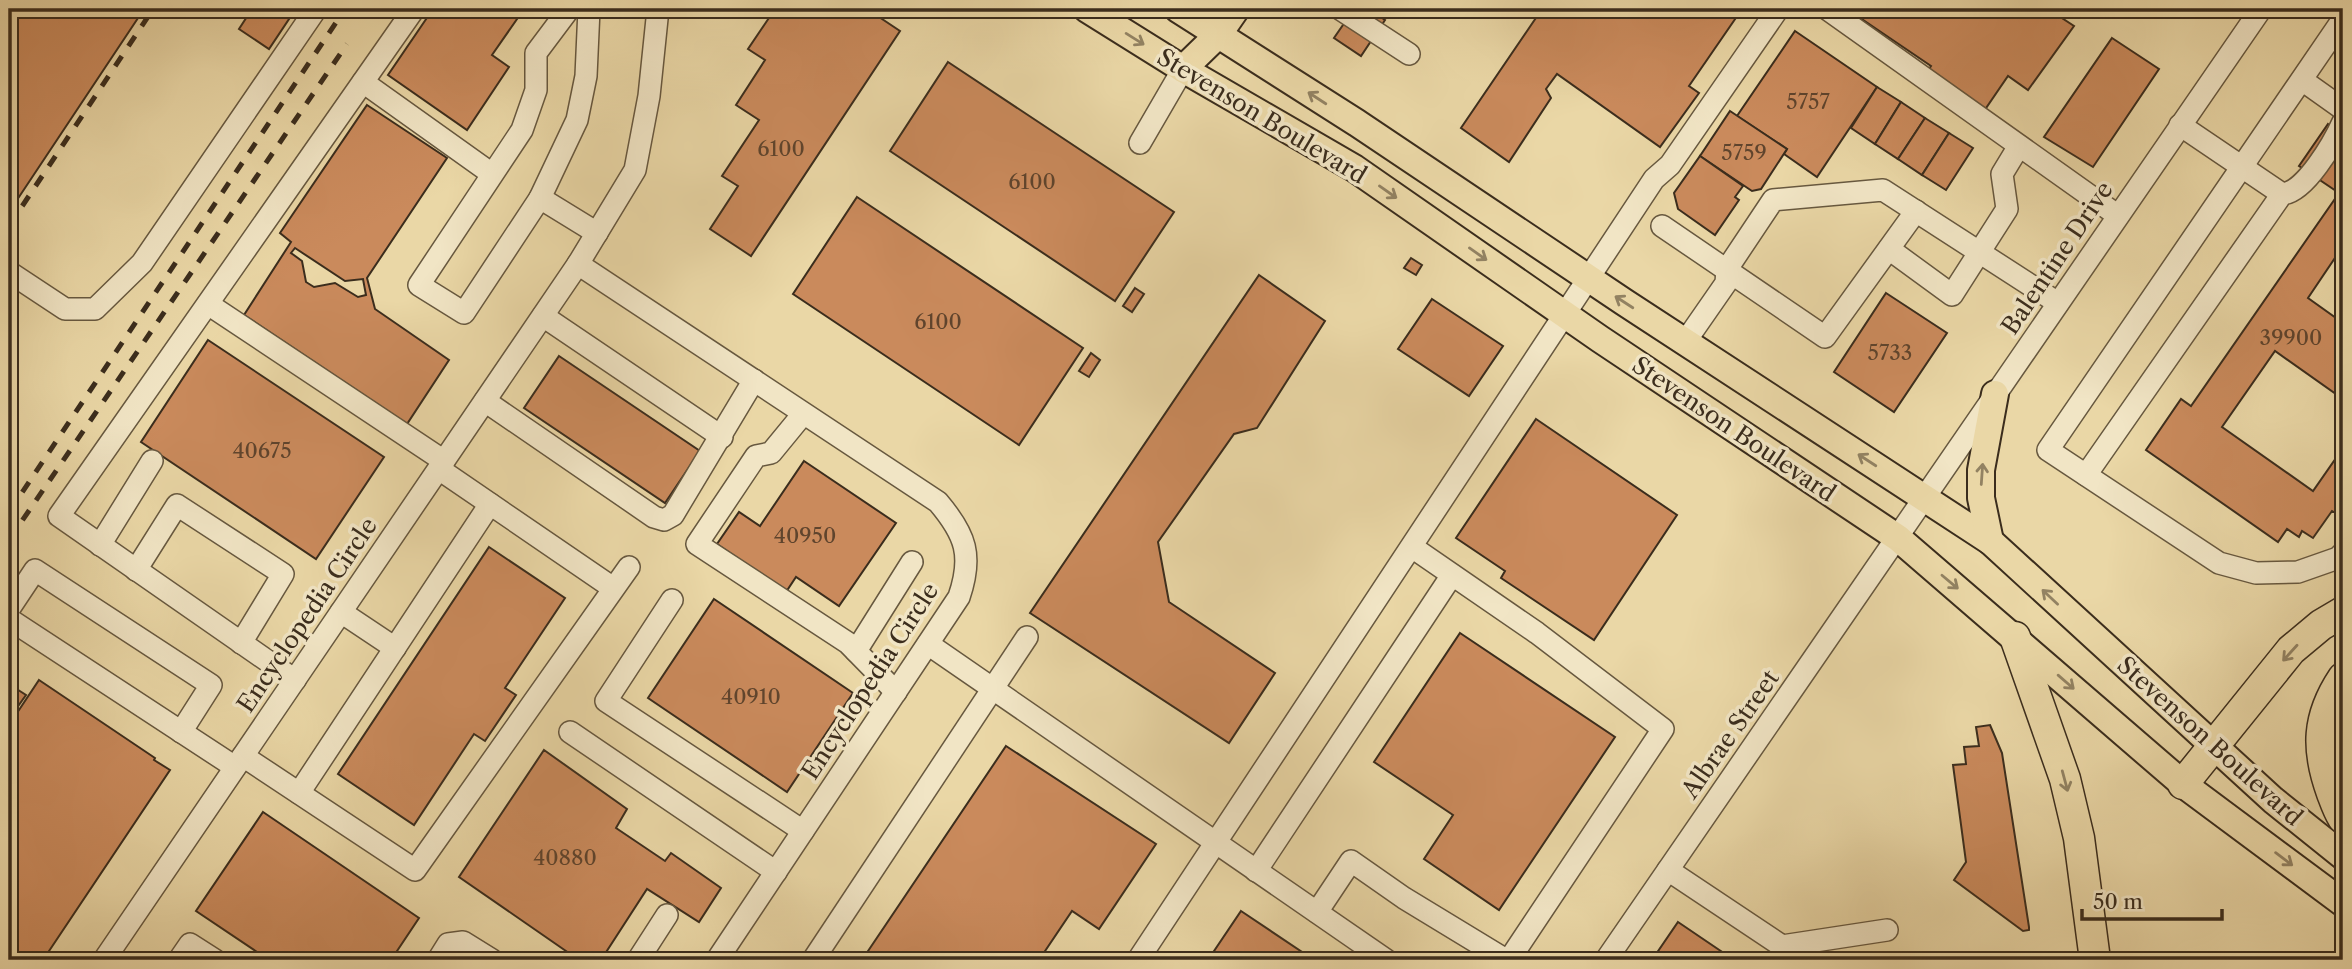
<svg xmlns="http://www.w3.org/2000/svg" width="2352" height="969" font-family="'Libre Caslon Text',serif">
  <rect width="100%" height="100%" fill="#ead7a6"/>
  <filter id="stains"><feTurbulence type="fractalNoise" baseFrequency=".00286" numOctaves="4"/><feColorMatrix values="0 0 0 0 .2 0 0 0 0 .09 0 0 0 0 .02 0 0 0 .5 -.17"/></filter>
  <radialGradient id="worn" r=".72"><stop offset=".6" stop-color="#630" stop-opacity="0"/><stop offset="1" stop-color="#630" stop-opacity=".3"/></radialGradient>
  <g fill="#ca8a5c" stroke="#3b2d1d" stroke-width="2" fill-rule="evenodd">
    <polygon points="9,9 144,9 9,212"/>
    <polygon points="252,9 286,9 293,13 269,49 239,29"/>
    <polygon points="433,9 524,9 492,55 509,67 467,130 388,75"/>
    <polygon points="775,9 867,9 900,31 751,256 710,229 738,186 722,176 759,120 736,105 765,60 748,49"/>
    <polygon points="1354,9 1369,9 1385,20 1361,56 1334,38"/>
    <polygon points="1542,9 1742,9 1689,86 1699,93 1660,147 1557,74 1546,89 1551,98 1509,162 1461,128"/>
    <polygon points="1847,9 2048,9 2074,26 2028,90 2008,76 1984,111 1927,72 1931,66"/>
    <polygon points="1795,31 1877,87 1817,177 1784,154 1787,149 1737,116"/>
    <polygon points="2112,38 2159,69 2093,167 2044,137"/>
    <polygon points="948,62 1174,212 1115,301 890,151"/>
    <polygon points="1877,87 1901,102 1875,144 1851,128"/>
    <polygon points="1901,102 1925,118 1898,159 1875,144"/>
    <path d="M367,105L447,158L367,278L375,309L449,360L407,424L244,315L291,242L280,233ZM295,248L345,281L363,279L366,295L358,297L335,283L314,287L306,282L302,261L291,253Z"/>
    <polygon points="1730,111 1787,149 1761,189 1752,191 1700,156"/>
    <polygon points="1925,118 1949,133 1922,175 1898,159"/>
    <polygon points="2328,124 2343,135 2343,246 2308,298 2343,323 2343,399 2275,351 2222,427 2313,491 2343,448 2343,509 2339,515 2332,511 2313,538 2302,531 2299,537 2287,529 2278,542 2146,450 2181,399 2191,406 2339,193 2299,166"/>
    <polygon points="1949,133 1973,148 1946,190 1922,175"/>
    <polygon points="1700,156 1743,186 1735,197 1739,200 1715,235 1678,209 1674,193"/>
    <polygon points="857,197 1083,348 1019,445 793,294"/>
    <polygon points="1411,258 1422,265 1416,275 1404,268"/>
    <polygon points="1259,275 1325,321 1257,428 1234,434 1158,542 1169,602 1275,673 1229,743 1030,613"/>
    <polygon points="1135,288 1144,294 1132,312 1123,306"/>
    <polygon points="1886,293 1947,333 1894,412 1834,372"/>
    <polygon points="1432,299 1503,346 1469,396 1398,349"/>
    <polygon points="208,340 384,457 316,559 141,442"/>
    <polygon points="1091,353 1100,360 1089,377 1079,371"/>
    <polygon points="559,356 700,451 665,503 524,408"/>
    <polygon points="1536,419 1677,515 1594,640 1501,578 1505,571 1456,538"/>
    <polygon points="804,461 896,523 839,606 796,577 786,592 717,544 739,512 760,526"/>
    <polygon points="489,547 565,598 505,688 516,695 485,741 474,734 414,825 338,774"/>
    <polygon points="714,599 853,693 787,792 648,698"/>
    <polygon points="1460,633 1615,737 1499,910 1424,859 1453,815 1374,762"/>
    <polygon points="39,680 155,758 154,760 170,770 43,960 9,960 9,725"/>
    <polygon points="12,686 26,695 16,709 9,704 9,690"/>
    <polygon points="1990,725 2002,753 2029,927 2029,930 2023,931 1954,880 1966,862 1953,765 1966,764 1964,747 1979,746 1976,727"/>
    <polygon points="1006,746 1156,844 1099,929 1072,911 1039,960 862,960"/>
    <polygon points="544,750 627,809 616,828 665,861 671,853 721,888 699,922 647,889 601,960 579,960 459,877"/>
    <polygon points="263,812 419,918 391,960 269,960 196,911"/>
    <polygon points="1241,911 1314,960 1208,960"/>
    <polygon points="1678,922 1734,960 1652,960"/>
  </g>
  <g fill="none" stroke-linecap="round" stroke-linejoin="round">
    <g stroke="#67583f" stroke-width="24">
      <g id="minor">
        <polyline points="589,9 586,76 577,120 540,198 597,233"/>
        <polyline points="1340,9 1409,54"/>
        <polyline points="1827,9 2117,215"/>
        <polyline points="2343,19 2048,450 2219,563 2256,573 2298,572 2338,558 2343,553"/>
        <polyline points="2302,80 2340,107 2343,102"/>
        <polyline points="363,82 492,174"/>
        <polyline points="2180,125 2282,194"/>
        <polyline points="1140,143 1183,69"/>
        <polyline points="540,198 464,313 419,285 522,130 536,90 536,53 569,9"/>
        <polyline points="1662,226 1825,337 1916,211"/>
        <polyline points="1889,249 1952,295 2007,209 2002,174 2019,146"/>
        <polyline points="578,264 635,170 649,96 658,9"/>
        <polyline points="9,272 65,309 95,309 142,263 316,9"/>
        <polyline points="208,304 444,461"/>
        <polyline points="543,316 722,437"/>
        <polyline points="1685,342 1726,283 1727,269 1773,200 1883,190 2058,303"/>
        <polyline points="485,401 654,517 664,520 673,515 754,380"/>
        <polyline points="803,414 771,453 756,456 697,544 848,643 896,692"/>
        <polyline points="439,469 613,588"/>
        <path d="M2086,475L2282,194C2305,193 2334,142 2343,122"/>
        <polyline points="100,545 152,461"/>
        <polyline points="1412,547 1537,633 1663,729 1509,960"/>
        <polyline points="136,570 177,505 283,574 241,643"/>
        <polyline points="672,600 606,701 803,831"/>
        <polyline points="9,609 35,570 211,685 181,732"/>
        <polyline points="341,612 395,648"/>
        <polyline points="9,619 235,767"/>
        <polyline points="928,644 1386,960"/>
        <polyline points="856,651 912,562"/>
        <polyline points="295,680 59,516 414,9"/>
        <polyline points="570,732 776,872"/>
        <polyline points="243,756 415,870 629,567"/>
        <polyline points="299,793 490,504"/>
        <polyline points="1668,870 1782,946 1887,930"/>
        <polyline points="1256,871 1452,575"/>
        <polyline points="1317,912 1351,861 1404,898 1506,960"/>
        <path d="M104,960L578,264L938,502C966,535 973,556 959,597L717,960"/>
        <polyline points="179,960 190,944 215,960"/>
        <polyline points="438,960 448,944 463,942 492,960"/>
        <polyline points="638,960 667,915"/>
        <polyline points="813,960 1027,637"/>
        <polyline points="1138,960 1654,179 1670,165 1778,9"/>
        <polyline points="1606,960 2261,9"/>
      </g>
    </g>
    <g stroke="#3b2d1d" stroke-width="30">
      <g id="major">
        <polyline points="1087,9 1183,69 1354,168 1600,339 1898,538 2183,784 2343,903"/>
        <polyline points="1178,9 1357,123 1624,302 1990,541 2273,800 2343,856"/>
        <polyline points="1183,69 1218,35 1236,9"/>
        <polyline points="1990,541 1981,498 1981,470 1995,394"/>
      </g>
    </g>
    <g stroke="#3b2d1d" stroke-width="33">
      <g id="highway">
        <polyline points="2015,637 2065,779 2079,838 2095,960"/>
        <path d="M2343,678C2317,717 2316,749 2332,793C2335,801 2338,810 2343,818"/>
        <polyline points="2183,784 2291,650 2321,625 2343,612"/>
      </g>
    </g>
    <use href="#minor" stroke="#f1e5c5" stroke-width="21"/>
    <use href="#major" stroke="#ead7a6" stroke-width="26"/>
    <use href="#highway" stroke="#ead7a6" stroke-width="30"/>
    <g stroke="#3b2d1d" stroke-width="5" stroke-dasharray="12 12" stroke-linecap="butt">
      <polyline points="9,226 153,9"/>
      <polyline points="9,512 345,9"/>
      <polyline points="9,540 347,44"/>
    </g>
  </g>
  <defs><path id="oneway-shaft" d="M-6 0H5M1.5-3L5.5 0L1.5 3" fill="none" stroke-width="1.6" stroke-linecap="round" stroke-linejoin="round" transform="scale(1.75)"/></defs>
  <g stroke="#928262">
    <use href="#oneway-shaft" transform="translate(1135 39) rotate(32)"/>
    <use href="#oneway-shaft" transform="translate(1317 98) rotate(-147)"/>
    <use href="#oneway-shaft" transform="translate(1388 192) rotate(35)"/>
    <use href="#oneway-shaft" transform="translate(1478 254) rotate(35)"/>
    <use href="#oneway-shaft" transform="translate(1624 302) rotate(-147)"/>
    <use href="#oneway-shaft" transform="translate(1867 460) rotate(-147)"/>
    <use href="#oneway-shaft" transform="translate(1982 474) rotate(-86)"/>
    <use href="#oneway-shaft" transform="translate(1950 582) rotate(40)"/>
    <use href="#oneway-shaft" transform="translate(2050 597) rotate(-137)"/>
    <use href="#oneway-shaft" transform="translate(2290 653) rotate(132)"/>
    <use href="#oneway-shaft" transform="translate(2066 682) rotate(41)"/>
    <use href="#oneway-shaft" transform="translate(2065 781) rotate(75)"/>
    <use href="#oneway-shaft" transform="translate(2284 859) rotate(37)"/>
  </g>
  <g text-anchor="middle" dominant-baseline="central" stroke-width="7" stroke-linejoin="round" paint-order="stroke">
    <g font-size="21" fill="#5f442d">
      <text x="1808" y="101">5757</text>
      <text x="781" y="148">6100</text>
      <text x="1744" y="152">5759</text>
      <text x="1032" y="181">6100</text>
      <text x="938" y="321">6100</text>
      <text x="2291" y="337">39900</text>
      <text x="1890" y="352">5733</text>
      <text x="262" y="450">40675</text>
      <text x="805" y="535">40950</text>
      <text x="751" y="696">40910</text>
      <text x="565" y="857">40880</text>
    </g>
    <g font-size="24" fill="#3b2d1d" stroke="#f1e5c5">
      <text transform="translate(1262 116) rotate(31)">Stevenson Boulevard</text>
      <text transform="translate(2057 258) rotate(-56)">Balentine Drive</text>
      <text transform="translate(1734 429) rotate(34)">Stevenson Boulevard</text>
      <text transform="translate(307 615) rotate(-56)">Encyclopedia Circle</text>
      <text transform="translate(870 681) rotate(-57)">Encyclopedia Circle</text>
      <text transform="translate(1730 734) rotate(-55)">Albrae Street</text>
      <text transform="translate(2210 741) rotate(42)">Stevenson Boulevard</text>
    </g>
  </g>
  <rect width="2352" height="969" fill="none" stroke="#ead7a6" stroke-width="35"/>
  <rect x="10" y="10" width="2331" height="948" fill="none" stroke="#3b2d1d" stroke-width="3.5"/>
  <rect x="18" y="18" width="2317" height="934" fill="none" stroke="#3b2d1d" stroke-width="2"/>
  <path d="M2082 909v10h140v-10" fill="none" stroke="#3b2d1d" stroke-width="3.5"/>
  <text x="2093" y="909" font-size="21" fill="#3b2d1d" stroke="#f1e5c5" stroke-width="5" paint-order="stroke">50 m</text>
  <rect width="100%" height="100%" filter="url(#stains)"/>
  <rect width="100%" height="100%" fill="url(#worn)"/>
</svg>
